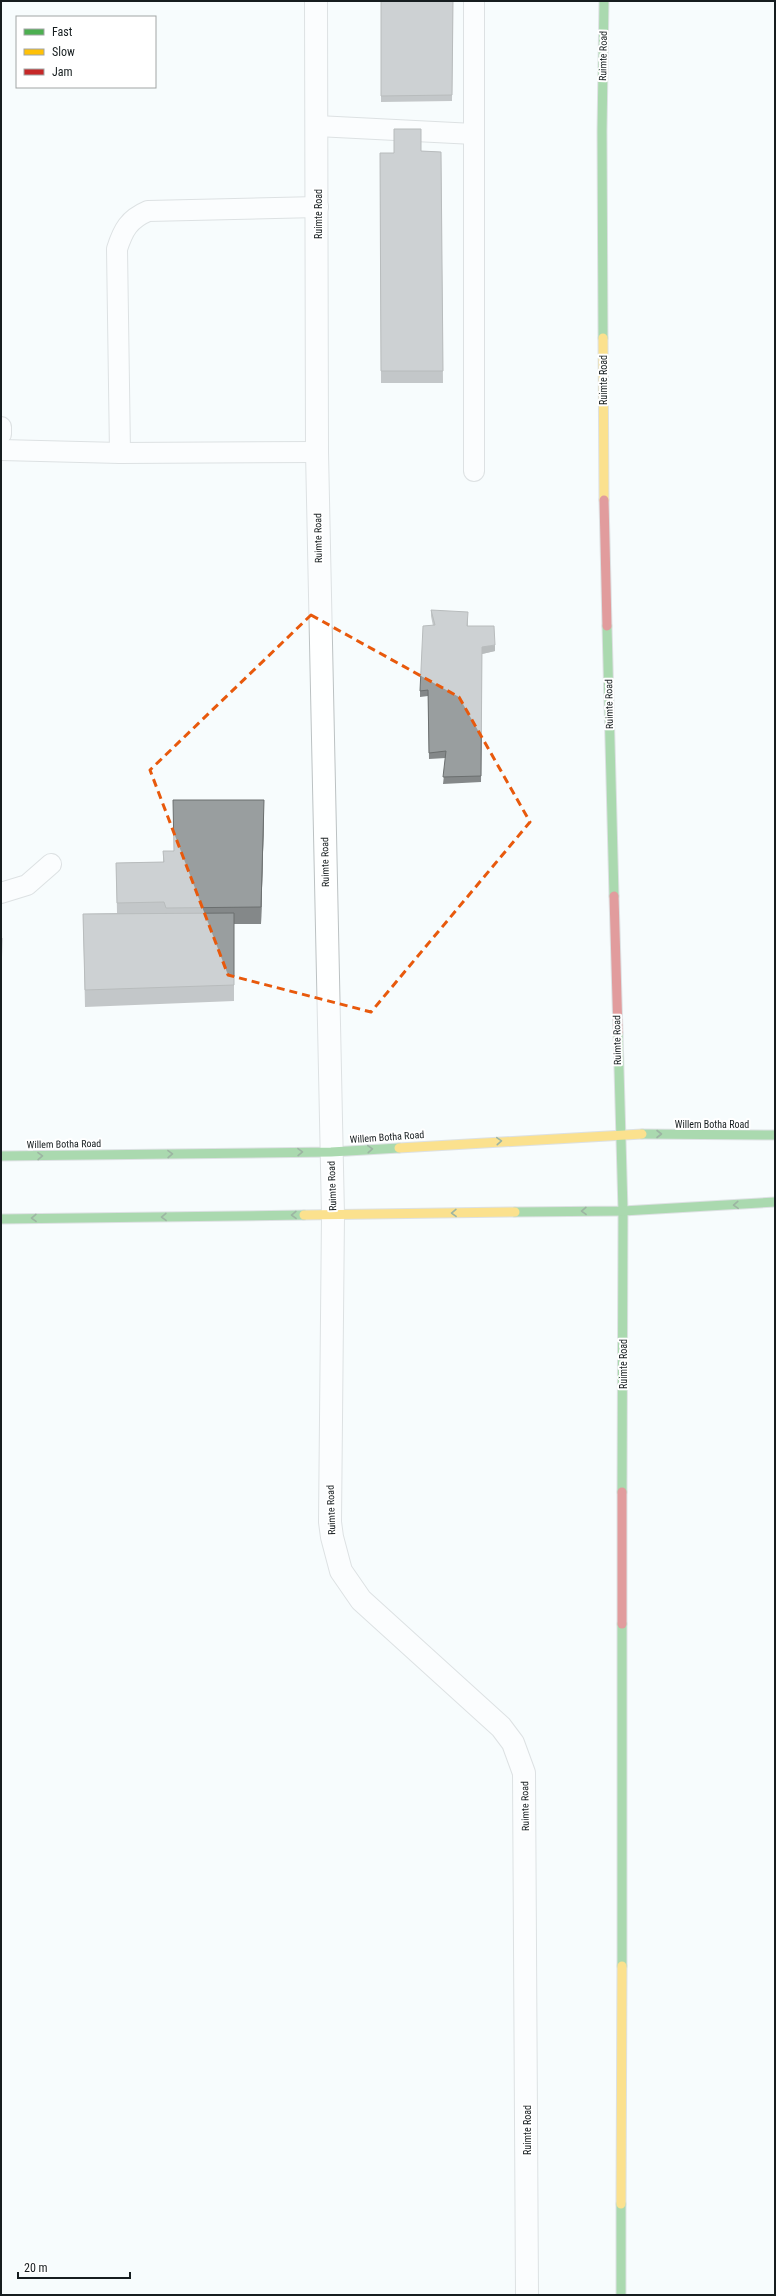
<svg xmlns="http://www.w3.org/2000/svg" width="776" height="2296" font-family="'Roboto Condensed',sans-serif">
  <rect width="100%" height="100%" fill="#f7fcfd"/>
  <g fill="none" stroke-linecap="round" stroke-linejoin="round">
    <g stroke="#bcc2c3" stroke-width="22">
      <g id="lane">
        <polyline points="317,126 474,134"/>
        <polyline points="1,427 1,434"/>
        <polyline points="1,450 120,453 317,452"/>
        <path d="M120,453L117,249C123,230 129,219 148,211L318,207"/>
        <polyline points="474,471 474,1"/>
        <polyline points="1,893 27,885 51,864"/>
      </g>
    </g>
    <g stroke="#bcc2c3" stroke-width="24">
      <polyline id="street" points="316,1 317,452 333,1215 330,1522 332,1537 341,1571 361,1600 501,1727 513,1743 524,1773 527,2295"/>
    </g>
    <g stroke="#bcc2c3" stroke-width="11">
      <g id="fast">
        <polyline points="603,338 602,131 604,1"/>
        <polyline points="607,626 614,896"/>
        <polyline points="618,1033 623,1211 622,1492"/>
        <polyline points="642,1134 775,1135"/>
        <polyline points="1,1156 331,1152 399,1148"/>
        <polyline points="515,1212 623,1211 775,1202"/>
        <polyline points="1,1219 304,1215"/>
        <polyline points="622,1966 622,1624"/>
        <polyline points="621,2295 621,2204"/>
      </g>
    </g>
    <g stroke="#bcc2c3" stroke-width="11">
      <g id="slow">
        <polyline points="603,338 604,500"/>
        <polyline points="399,1148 642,1134"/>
        <polyline points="304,1215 515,1212"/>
        <polyline points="621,2204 622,1966"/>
      </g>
    </g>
    <g stroke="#bcc2c3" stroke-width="11">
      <g id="jam">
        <polyline points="604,500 607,626"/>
        <polyline points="614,896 618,1033"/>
        <polyline points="622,1624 622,1492"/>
      </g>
    </g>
    <use href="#lane" stroke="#feffff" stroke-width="20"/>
    <use href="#street" stroke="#feffff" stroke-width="22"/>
    <use href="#fast" stroke="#4caf50" stroke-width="9"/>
    <use href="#slow" stroke="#ffc107" stroke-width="9"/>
    <use href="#jam" stroke="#c62828" stroke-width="9"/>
  </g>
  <g fill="#848889">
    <polygon points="381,1 453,1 452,101 381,102"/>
    <polygon points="421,151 441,152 443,383 381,383 380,153 394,153"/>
    <polygon points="431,610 468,619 468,626 495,651 482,654 481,782 443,784 446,758 429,759 428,696 420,697 420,691 433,626 431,616"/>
    <polygon points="264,816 261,924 234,924 234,1001 85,1007 83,914 117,913 116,863 163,862 163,851 173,851"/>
  </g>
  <g fill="#6b6f6f">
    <polygon points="495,645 495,651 482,654 481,782 482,647"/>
    <polygon points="264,800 264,816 261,924 261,907"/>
    <polygon points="2,938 2,955 1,992 1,976"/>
  </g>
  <g fill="#999e9f" stroke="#6b6f6f">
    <polygon points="381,1 453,1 452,95 381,96"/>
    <polygon points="394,129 421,129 421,151 441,152 443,371 381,371 380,153 394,153"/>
    <polygon points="431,610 468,612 467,626 494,626 495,645 482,647 481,776 443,777 446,751 429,753 428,690 420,691 423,626 435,625"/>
    <polygon points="173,800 264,800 261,907 166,908 164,902 117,903 116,863 164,862 163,851 174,851"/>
    <polygon points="234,913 234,985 85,990 83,914"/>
    <polygon points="1,937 2,938 1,976"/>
  </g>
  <defs><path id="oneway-chevron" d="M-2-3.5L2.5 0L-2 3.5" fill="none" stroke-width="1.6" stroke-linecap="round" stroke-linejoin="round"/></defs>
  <g stroke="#2e5f35">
    <use href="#oneway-chevron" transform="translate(659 1134)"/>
    <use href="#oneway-chevron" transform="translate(499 1141) rotate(-4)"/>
    <use href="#oneway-chevron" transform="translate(370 1149) rotate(-4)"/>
    <use href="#oneway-chevron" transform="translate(300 1152) rotate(-1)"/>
    <use href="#oneway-chevron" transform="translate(170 1154) rotate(-1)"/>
    <use href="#oneway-chevron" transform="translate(40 1156) rotate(-1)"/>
    <use href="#oneway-chevron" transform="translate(736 1205) rotate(177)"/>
    <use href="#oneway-chevron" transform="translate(584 1211) rotate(179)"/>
    <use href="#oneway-chevron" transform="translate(454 1213) rotate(179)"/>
    <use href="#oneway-chevron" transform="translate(294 1215) rotate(179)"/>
    <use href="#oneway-chevron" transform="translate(164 1217) rotate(179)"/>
    <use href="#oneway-chevron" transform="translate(34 1218) rotate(179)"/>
  </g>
  <path d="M0 0H776V2296H0ZM311,615L459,697L530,822L371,1012L228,975L150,770Z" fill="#f7fcfd" fill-opacity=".55" fill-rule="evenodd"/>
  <path fill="none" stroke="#e8590c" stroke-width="3" stroke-dasharray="8 5" stroke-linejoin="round" d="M311,615L459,697L530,822L371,1012L228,975L150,770Z"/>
  <g text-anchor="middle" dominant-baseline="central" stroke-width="4" stroke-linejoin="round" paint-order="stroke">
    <g font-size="10" fill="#161d1f" stroke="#fff">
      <text transform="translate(603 56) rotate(-89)">Ruimte Road</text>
      <text transform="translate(318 214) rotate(-90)">Ruimte Road</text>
      <text transform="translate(603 380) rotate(-90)">Ruimte Road</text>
      <text transform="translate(318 538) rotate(-91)">Ruimte Road</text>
      <text transform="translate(609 704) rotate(-91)">Ruimte Road</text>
      <text transform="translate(325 862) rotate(-91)">Ruimte Road</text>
      <text transform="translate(617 1040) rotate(-91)">Ruimte Road</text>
      <text x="712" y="1124">Willem Botha Road</text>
      <text transform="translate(387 1137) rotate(-4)">Willem Botha Road</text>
      <text transform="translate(64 1144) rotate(-1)">Willem Botha Road</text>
      <text transform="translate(332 1186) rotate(-92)">Ruimte Road</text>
      <text transform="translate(623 1364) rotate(-90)">Ruimte Road</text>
      <text transform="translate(331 1510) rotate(-92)">Ruimte Road</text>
      <text transform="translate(525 1806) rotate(-91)">Ruimte Road</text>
      <text transform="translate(527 2130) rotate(-90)">Ruimte Road</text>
    </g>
  </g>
  <rect width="776" height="2296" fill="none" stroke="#161d1f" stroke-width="4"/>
  <rect x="16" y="16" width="140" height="72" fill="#ffffff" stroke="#a2a5a5"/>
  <rect x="24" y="29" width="20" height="6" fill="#4caf50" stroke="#a2a5a5"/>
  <text x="52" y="36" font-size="12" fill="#161d1f">Fast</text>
  <rect x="24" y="49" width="20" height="6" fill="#ffc107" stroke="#a2a5a5"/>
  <text x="52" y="56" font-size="12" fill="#161d1f">Slow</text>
  <rect x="24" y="69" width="20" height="6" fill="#c62828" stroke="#a2a5a5"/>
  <text x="52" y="76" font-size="12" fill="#161d1f">Jam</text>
  <path d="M18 2272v6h112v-6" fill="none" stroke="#161d1f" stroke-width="2"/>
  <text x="24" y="2272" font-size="12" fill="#161d1f" stroke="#ffffff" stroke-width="3" paint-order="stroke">20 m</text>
</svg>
